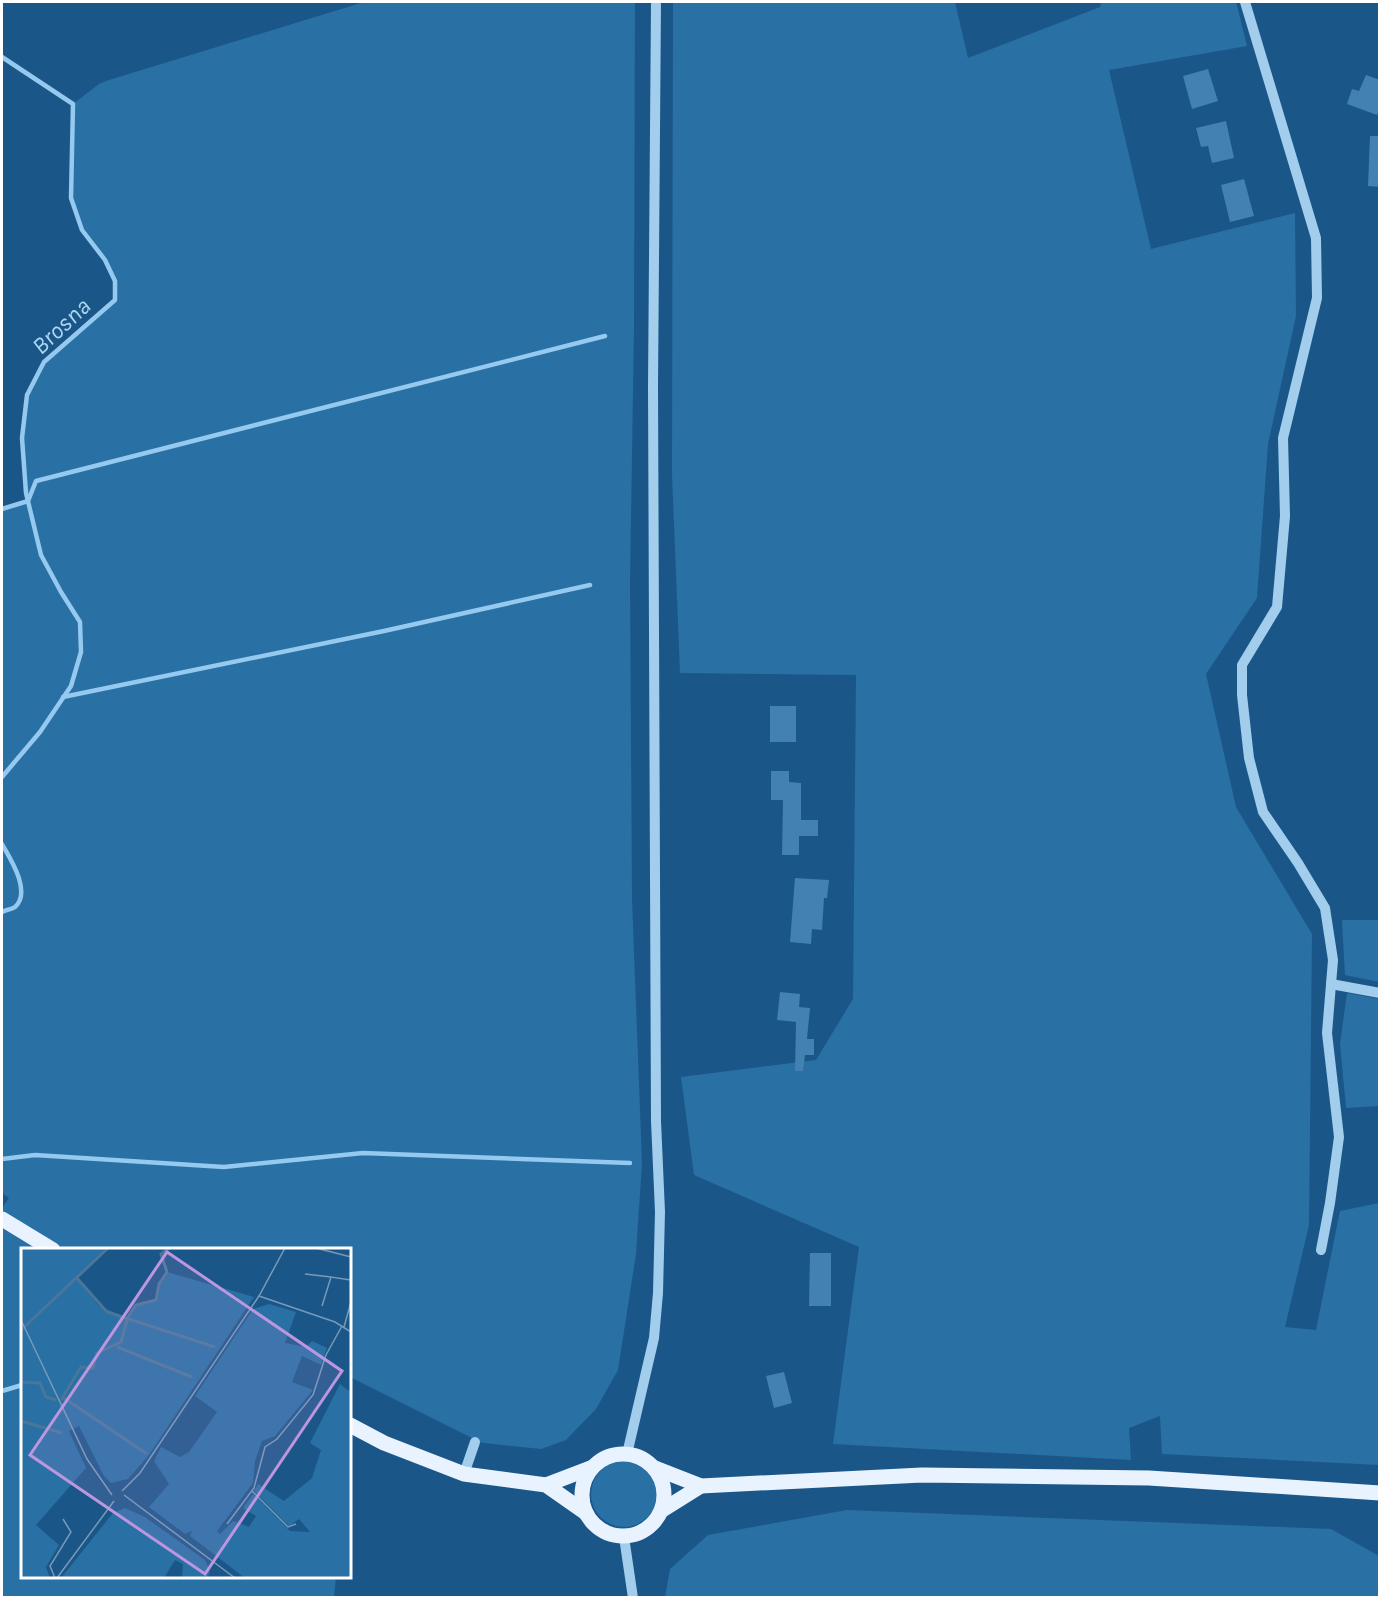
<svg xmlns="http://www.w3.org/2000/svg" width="1381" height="1599" font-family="Karla,sans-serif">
  <rect width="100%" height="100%" fill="#1a5788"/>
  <g fill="#2970a5">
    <polygon points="364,2 635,2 634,329 630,581 632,899 642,1163 636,1254 618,1370 596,1409 566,1440 541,1449 475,1442 470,1437 350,1377 350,1250 22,1250 22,1576 336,1577 334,1597 2,1598 2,1208 9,1198 2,1193 2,509 28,501 22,438 27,395 44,362 115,300 115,281 105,260 82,230 71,198 73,104 99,84 109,80"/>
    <polygon points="673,2 955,2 968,58 1100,7 1101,2 1236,2 1247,46 1109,70 1151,249 1295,213 1296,316 1268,444 1257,598 1206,674 1236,807 1312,934 1309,1225 1285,1327 1316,1330 1340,1211 1379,1203 1379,1465 1162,1454 1160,1416 1129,1428 1131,1460 833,1444 859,1247 694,1175 681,1077 816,1060 853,999 856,675 680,673 672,474"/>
    <polygon points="1342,920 1379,920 1379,982 1345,975"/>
    <polygon points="1347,993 1379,999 1379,1106 1346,1108 1340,1044"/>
    <circle cx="624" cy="1494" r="33"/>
    <polygon points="847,1510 1331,1529 1379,1556 1379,1597 665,1597 670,1569 708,1535"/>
  </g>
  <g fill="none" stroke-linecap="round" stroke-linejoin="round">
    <g stroke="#95c9ef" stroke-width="4.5">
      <polyline points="2,57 73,104 71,198 82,230 105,260 115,281 115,300 44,362 27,395 22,438 26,493 41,555 61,592 80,622 81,652 71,686 40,732 2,777"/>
      <polyline points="2,509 28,501 36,481 605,336"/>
      <polyline points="63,697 384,631 590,585"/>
      <path d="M2,844C10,858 32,892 15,907C12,909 6,910 2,912"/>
      <polyline points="2,1159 35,1155 224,1167 363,1153 630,1163"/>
      <polyline points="2,1391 22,1385"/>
    </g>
  </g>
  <g fill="#4281b1">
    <polygon points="1208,69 1218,101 1192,109 1183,76"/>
    <polygon points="1366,75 1380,80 1380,107 1377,115 1347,104 1352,89 1359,91"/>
    <polygon points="1226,121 1234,158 1212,163 1208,146 1201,147 1196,128"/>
    <polygon points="1370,136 1380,136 1380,187 1368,186"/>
    <polygon points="1244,179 1254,216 1230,222 1221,185"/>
    <rect x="770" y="706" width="26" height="36"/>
    <polygon points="771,771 789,771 789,782 801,783 801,820 818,820 818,836 799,836 799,855 782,855 783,800 771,800"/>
    <polygon points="795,878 829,880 827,898 824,898 822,930 812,929 811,944 790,942"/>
    <polygon points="780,992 800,994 799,1007 810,1008 807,1039 814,1039 814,1055 805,1055 803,1071 795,1071 796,1022 777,1020"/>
    <polygon points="810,1253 831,1253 831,1306 809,1306"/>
    <polygon points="784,1372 792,1403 774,1408 766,1376"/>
  </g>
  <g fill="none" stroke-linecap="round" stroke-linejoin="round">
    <g stroke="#a2cded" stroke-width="10">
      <polyline points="1245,2 1316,238 1317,298 1283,438 1285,516 1277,607 1242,665 1242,695 1249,758 1263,812 1298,863 1325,908 1333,960 1327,1033 1339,1137 1330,1203 1321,1250"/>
      <polyline points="1331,984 1380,993"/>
      <polyline points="627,1454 654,1338 658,1293 660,1212 656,1121 653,386 656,2"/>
      <polyline points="464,1474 475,1442"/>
      <polyline points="624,1537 633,1598"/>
    </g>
    <g stroke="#e8f3ff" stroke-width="15">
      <polyline points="2,1219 53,1250"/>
      <polyline points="350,1425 384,1443 464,1474 546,1485 586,1513"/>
      <circle cx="623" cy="1495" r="41"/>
      <polyline points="655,1468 701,1486 922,1475 1149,1478 1380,1493"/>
      <polyline points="546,1485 593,1467"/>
      <polyline points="661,1511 701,1486"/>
    </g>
  </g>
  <g text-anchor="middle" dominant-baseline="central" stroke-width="6" stroke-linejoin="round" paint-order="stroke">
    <g font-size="24" font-style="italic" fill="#add6f4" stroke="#1a5788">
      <text transform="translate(61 326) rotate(-43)">Brosna</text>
    </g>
  </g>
  <g transform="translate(21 1248)">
    <rect width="330" height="330" fill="#1a5788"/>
    <path d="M0,0H85L55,29L78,58L106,70L115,57L135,52L138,36L146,24L233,49L128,207L107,231L90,235L83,228L58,178L48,183L65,220L15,277L38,297L25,319L29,330H0ZM248,56L275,64L264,95L285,99L291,93L306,100L300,117L281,108L271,134L292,142L254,188L241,193L234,213L232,235L196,283L199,286L212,273L228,279L235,268L222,260L232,246L269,283L289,284L278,271L268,278L233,243L237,236L263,253L291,230L300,202L289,195L319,136L330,144V330H224L169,288L171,283L164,286L128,259L148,236L133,213L140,199L159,209L168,204L196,164L174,148L232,61ZM104,260L124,269L184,312L189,323L187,330H161L162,316L154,312L143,330H40L92,265Z" fill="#2970a5"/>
    <path fill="none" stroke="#4a769a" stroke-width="3" d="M55,29L86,64L194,99M0,82L87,0M96,99L171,129M0,134L19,135L25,149L35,152M43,150L126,206M40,152L60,119L72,120L76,105L100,94L107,69L115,57L135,52L138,36L146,24L140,6L148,0M0,173L41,185"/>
    <path fill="none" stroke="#769ab8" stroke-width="1.5" d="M295,0L330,9M284,26L310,29M238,48L314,74L330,84M301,58L310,29L330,32M0,72L66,211L91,247M323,79L330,54M101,243L119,225L238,48L264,0M231,243L267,279L275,276M103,247L214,330M206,276L233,240L244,199L256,191L292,147L305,107L321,78M34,330L29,318L50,284L42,271M36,330L93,253"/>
    <path fill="#bd96df" fill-opacity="0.15" stroke="#bd96df" stroke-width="3" d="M146,4L321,123L184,326L9,207Z"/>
    <rect width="330" height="330" fill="none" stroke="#fff" stroke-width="3"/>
  </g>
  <rect width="1381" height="1599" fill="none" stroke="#ffffff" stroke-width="6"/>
</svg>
